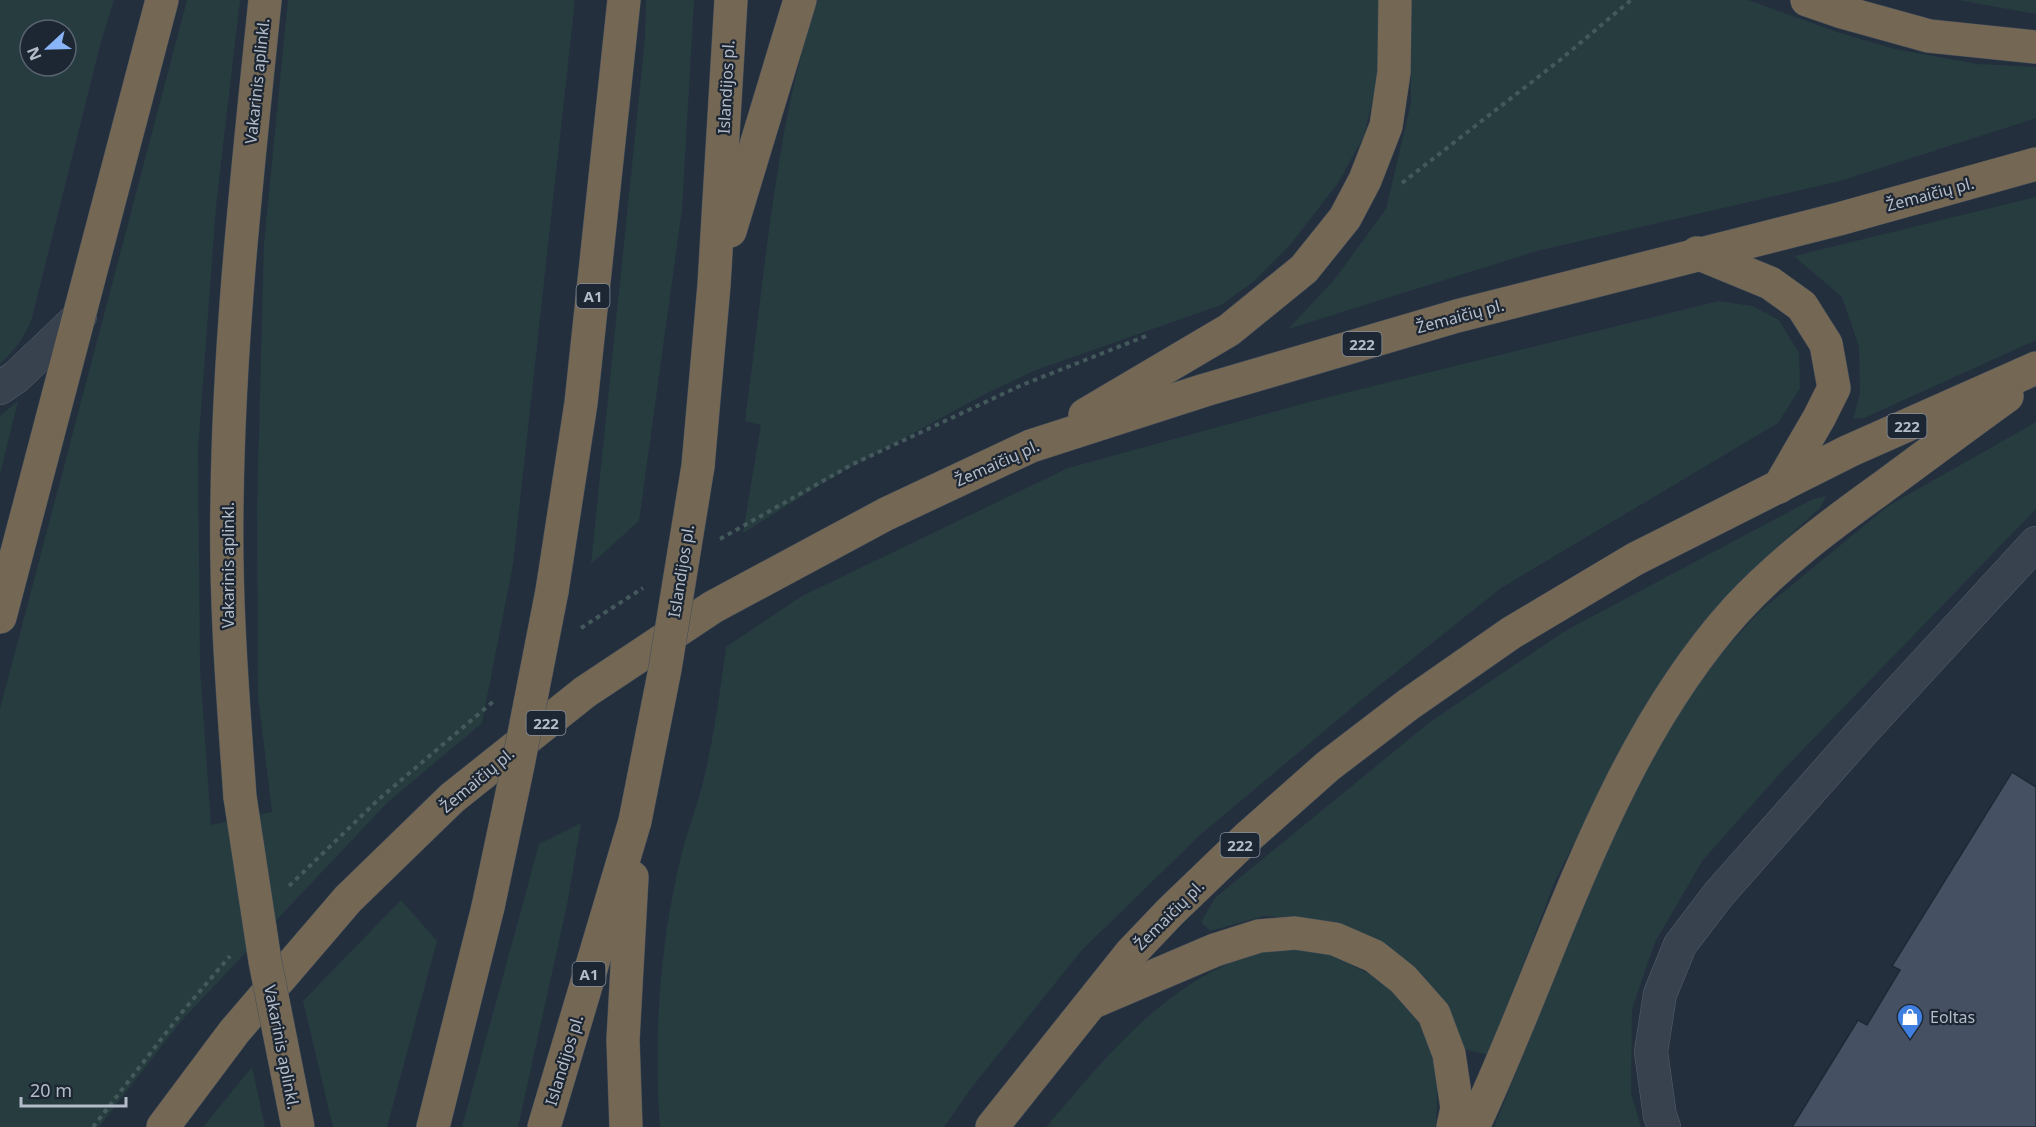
<svg xmlns="http://www.w3.org/2000/svg" width="2036" height="1127" font-family="'Noto Sans',sans-serif">
  <rect width="100%" height="100%" fill="#242f3e"/>
  <g fill="#263c3f" fill-rule="evenodd">
    <path d="M0,0H114L102,38L32,318C25,337 15,350 0,364ZM30,30H66V66H30Z"/>
    <polygon points="187,0 240,0 216,206 198,450 200,667 211,825 272,812 258,696 257,508 264,243 288,0 575,0 513,564 482,723 388,802 182,1020 99,1127 0,1127 0,709"/>
    <polygon points="646,0 694,0 682,209 639,521 591,564 645,39"/>
    <path d="M816,0H1378L1379,72L1364,136L1338,183L1290,245L1254,281L1221,305L1036,370L983,395L833,477L743,533L761,425L745,421C758,325 767,228 784,133C792,88 804,44 816,0Z"/>
    <polygon points="1411,0 1748,0 1840,33 1895,49 1977,64 2036,67 2036,118 1840,181 1537,251 1288,329 1334,280 1386,209 1411,103"/>
    <polygon points="1958,0 2036,0 2036,14"/>
    <polygon points="2036,197 2036,340 1864,418 1853,419 1860,393 1859,347 1842,297 1794,256"/>
    <path d="M1718,301L1752,306L1779,320L1799,353L1800,388L1778,423L1501,588L1360,701L1200,835L1081,951L972,1087L944,1127H660C654,1043 659,956 677,874C683,843 695,813 703,782C714,737 720,692 726,647L802,596L1068,468L1317,400Z"/>
    <polygon points="18,401 0,474 0,416"/>
    <polygon points="2036,422 2036,509 1783,770 1703,860 1655,942 1632,1009 1631,1093 1641,1127 1494,1127 1580,915 1624,810 1663,738 1709,667 1759,612 1888,506"/>
    <polygon points="1826,496 1820,508 1745,576 1693,637 1626,740 1555,881 1489,1055 1464,1049 1391,949 1338,922 1264,916 1210,931 1201,922 1215,898 1430,722 1565,631 1813,499"/>
    <polygon points="581,823 567,905 518,1127 462,1127 539,844"/>
    <polygon points="401,900 437,941 387,1127 333,1127 303,1001"/>
    <path d="M1284,947L1332,955L1381,980L1420,1023L1438,1073L1436,1127H1046C1101,1063 1155,994 1234,961C1250,954 1268,952 1284,947Z"/>
    <polygon points="252,1067 265,1127 203,1127"/>
  </g>
  <polygon fill="#455162" stroke="#1f2835" stroke-width="1.5" points="2012,772 2036,787 2036,1127 1792,1127 1858,1020 1867,1025 1900,970 1892,966"/>
  <g fill="none" stroke-linecap="round" stroke-linejoin="round">
    <g stroke="#565f6c" stroke-width="34">
      <g id="minor">
        <polyline points="0,388 16,377 80,316"/>
        <polyline points="1664,1127 1660,1116 1651,1052 1660,994 1680,945 1718,895 1863,731 2036,543"/>
      </g>
    </g>
    <g stroke="#434c59" stroke-width="34">
      <g id="highway">
        <polyline points="1807,0 1839,11 1929,36 2036,47"/>
        <polyline points="730,231 800,0"/>
        <polyline points="1697,253 1770,283 1802,306 1826,344 1834,388 1819,418 1779,487"/>
        <polyline points="1085,415 1229,330 1304,269 1345,218 1365,180 1386,126 1394,72 1395,0"/>
        <polyline points="698,466 714,285 731,0"/>
        <polyline points="552,591 581,403 624,0"/>
        <polyline points="0,617 162,0"/>
        <path d="M240,797C233,699 225,601 227,502C229,334 248,167 265,0"/>
        <polyline points="1093,1002 1215,950 1259,936 1295,933 1335,939 1374,956 1403,979 1434,1014 1449,1054 1457,1108 1453,1127"/>
        <polyline points="163,1127 234,1032 348,899 452,798 585,692 713,607 886,514 1031,446 1205,390 1457,316 1839,219 2036,164"/>
        <polyline points="433,1127 488,907"/>
        <polyline points="544,1127 635,821"/>
        <polyline points="626,1127 623,1040 632,877"/>
        <polyline points="992,1127 1130,954 1170,912 1249,836 1328,766 1409,704 1511,633 1635,559 1849,451 2036,368"/>
        <path d="M1473,1127C1554,955 1607,753 1736,610C1778,564 1829,526 1879,490C1921,459 1964,427 2007,396"/>
      </g>
    </g>
    <g stroke="#44595c" stroke-width="4" stroke-dasharray="4.5 4.5" stroke-linecap="butt">
      <polyline points="1402,183 1560,60 1631,0"/>
      <polyline points="720,539 853,464 1022,385 1146,336"/>
      <polyline points="581,628 643,588"/>
      <polyline points="289,886 379,799 495,700"/>
      <polyline points="93,1127 183,1011 230,956"/>
    </g>
    <use href="#minor" stroke="#38414e" stroke-width="33"/>
    <use href="#highway" stroke="#746855" stroke-width="33"/>
    <g stroke="#434c59" stroke-width="34" stroke-linecap="butt">
      <g id="highway-bridge">
        <polyline points="240,797 265,961 298,1127"/>
        <polyline points="635,821 665,669 698,466"/>
        <polyline points="488,907 518,765 552,591"/>
      </g>
    </g>
    <use href="#highway-bridge" stroke="#746855" stroke-width="33"/>
  </g>
  <defs>
    <g id="shop-pin" transform="scale(1.35)"><path d="M0 17L-7.5 6A9.5 9.5 0 1 1 7.5 6Z" fill="#3f7fe0" stroke="#1d2633"/><path d="M-5-2.5h2.3a2.7 3.5 0 0 1 5.4 0H5L5.5 6h-11ZM-1.5-2.5h3a1.5 2.3 0 0 0-3 0Z" fill="#fff"/></g>
  </defs>
  <g fill-rule="evenodd">
    <use href="#shop-pin" x="1910" y="1017"/>
  </g>
  <g text-anchor="middle" dominant-baseline="central" stroke-width="4.5" stroke-linejoin="round" paint-order="stroke">
    <g fill="#1d2633" stroke="#878f9c" stroke-width="1.5">
      <rect x="576.5" y="284" width="33" height="24" rx="4.5"/>
      <rect x="1342.5" y="332" width="39" height="24" rx="4.5"/>
      <rect x="1887.5" y="414" width="39" height="24" rx="4.5"/>
      <rect x="526.5" y="711" width="39" height="24" rx="4.5"/>
      <rect x="1220.5" y="833" width="39" height="24" rx="4.5"/>
      <rect x="572.5" y="962" width="33" height="24" rx="4.5"/>
    </g>
    <g font-size="15" font-weight="bold" fill="#b4bcc9">
      <text x="593" y="296">A1</text>
      <text x="1362" y="344">222</text>
      <text x="1907" y="426">222</text>
      <text x="546" y="723">222</text>
      <text x="1240" y="845">222</text>
      <text x="589" y="974">A1</text>
    </g>
    <g font-size="16" fill="#b4bcc9" stroke="#1d2633">
      <text transform="translate(257 81) rotate(-84)">Vakarinis aplinkl.</text>
      <text transform="translate(726 87) rotate(-87)">Islandijos pl.</text>
      <text transform="translate(1930 194) rotate(-15)">Žemaičių pl.</text>
      <text transform="translate(1460 316) rotate(-15)">Žemaičių pl.</text>
      <text transform="translate(997 463) rotate(-24)">Žemaičių pl.</text>
      <text transform="translate(228 565) rotate(-90)">Vakarinis aplinkl.</text>
      <text transform="translate(681 571) rotate(-81)">Islandijos pl.</text>
      <text transform="translate(477 780) rotate(-40)">Žemaičių pl.</text>
      <text transform="translate(1169 915) rotate(-45)">Žemaičių pl.</text>
      <text transform="translate(282 1047) rotate(79)">Vakarinis aplinkl.</text>
      <text transform="translate(564 1060) rotate(-73)">Islandijos pl.</text>
    </g>
    <g font-size="16" fill="#b4bcc9" stroke="#1d2633" text-anchor="start">
      <text x="1930" y="1017">Eoltas</text>
    </g>
  </g>
  <g transform="translate(48 48) rotate(248)"><circle r="28" fill="#1d2633" stroke="#59626f" stroke-width="1.5"/>
  <path d="M0-4.5L10 22L0 15L-10 22Z" fill="#8ab4f8"/>
  <text y="-9" font-size="16" font-weight="bold" text-anchor="middle" fill="#b4bcc9">N</text>
  </g>
  <path d="M21 1097v9h105v-9" fill="none" stroke="#b4bcc9" stroke-width="3"/>
  <text x="30" y="1097" font-size="18" fill="#b4bcc9" stroke="#1d2633" stroke-width="4.5" paint-order="stroke">20 m</text>
</svg>
